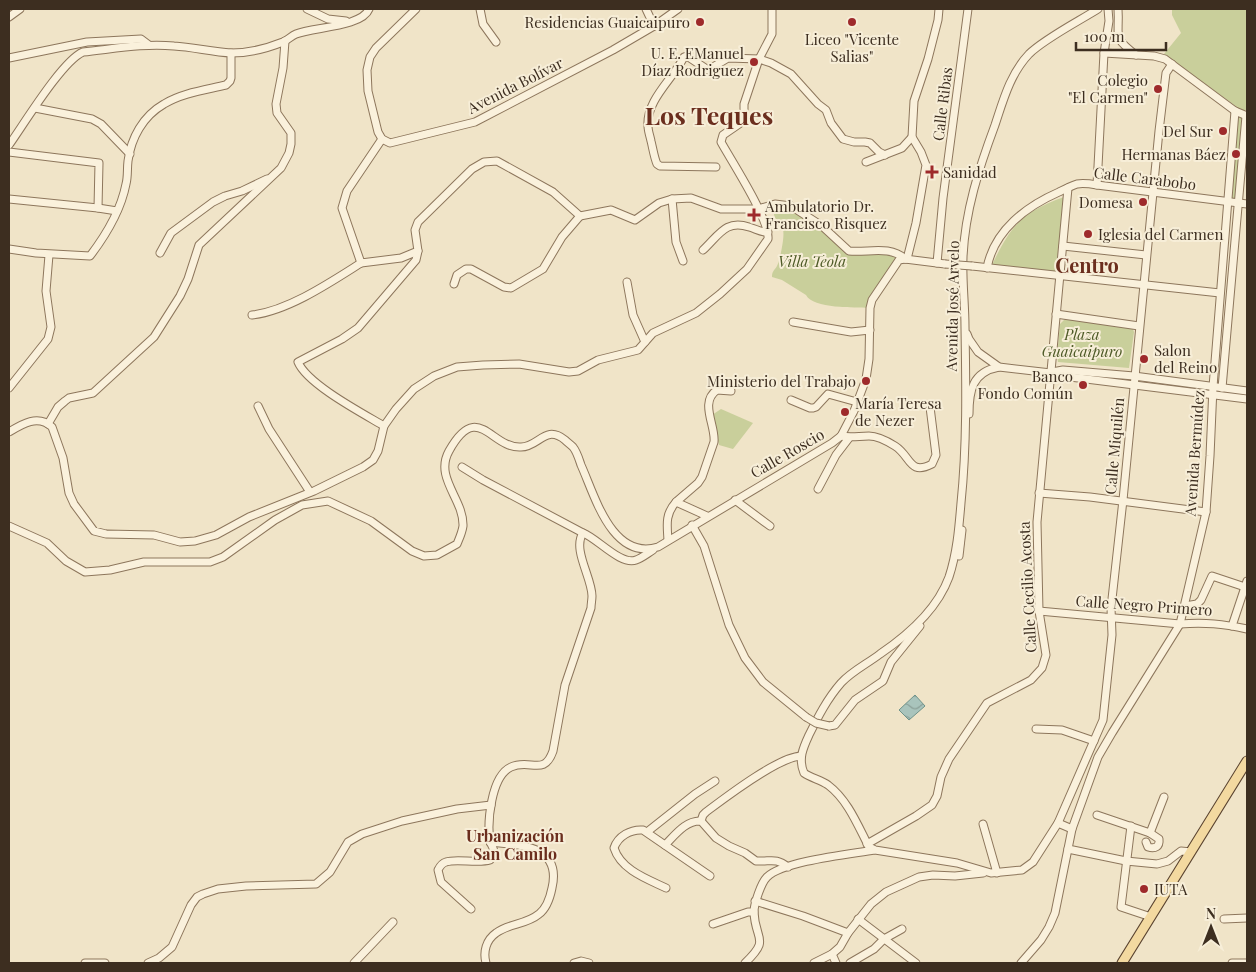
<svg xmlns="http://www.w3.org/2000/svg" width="1256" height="972" font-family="'Playfair Display',serif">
  <defs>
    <pattern id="water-waves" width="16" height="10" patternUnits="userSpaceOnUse" patternTransform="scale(1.25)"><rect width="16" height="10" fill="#a9c4bc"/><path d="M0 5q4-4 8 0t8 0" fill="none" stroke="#8ba098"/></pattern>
  </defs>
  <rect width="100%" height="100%" fill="#f0e4c8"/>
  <g fill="#c9cf9b">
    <polygon points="1172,9 1247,9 1247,110 1241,110 1164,54 1181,33 1172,15"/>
    <polygon points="1237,117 1243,118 1236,199 1230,198"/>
    <path d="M1064,197L1056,272L992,265C1011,225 1022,212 1064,197Z"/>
    <path d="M775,204L791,206L849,251L899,253V260L870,308C855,307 813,309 806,295L782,280L772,277C772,271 774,271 777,266C780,260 785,236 783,230C778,217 771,221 775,204Z"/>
    <polygon points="1065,319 1132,327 1134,332 1129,368 1058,362 1057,356 1060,324"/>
    <polygon points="721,409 753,423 733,449 719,445 712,415"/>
  </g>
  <polygon fill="url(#water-waves)" stroke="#6f938a" points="915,695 925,706 909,720 899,710"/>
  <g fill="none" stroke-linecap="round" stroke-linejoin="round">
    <g stroke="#8d765c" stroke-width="9">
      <g id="minor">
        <polyline points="307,9 328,19 346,21"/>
        <polyline points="416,9 376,48 370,57 367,70 368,91 378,132 382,139 390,143 475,122 613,50 654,26 678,9"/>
        <polyline points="480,9 483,24 496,42"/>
        <polyline points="646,9 654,26"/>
        <polyline points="772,9 772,34 759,59 771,63 791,74 818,104 826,110 831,123 843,139 854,142 865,142 870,143 879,152 885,155"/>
        <path d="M1098,9C1079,21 1044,39 1029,54C1010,74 1003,101 995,125C979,168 965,211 963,257C962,280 965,304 965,327C966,386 967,445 961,503C959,527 957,553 949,577C937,610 908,635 880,654C867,664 852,671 841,683C827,699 818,717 809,735C803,748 798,759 804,773C811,778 821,780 828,785C848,800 858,826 869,847L875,850L957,863L991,873L1022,870L1033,862L1058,823L1103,720L1112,635L1111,608L1123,500L1159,131L1166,73L1172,64"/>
        <path d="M1118,9C1120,37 1111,36 1136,55"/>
        <polyline points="9,17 20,9"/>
        <polyline points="1104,53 1154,56 1165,59 1235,111 1247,116"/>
        <polyline points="9,58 87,42 141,39 149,45"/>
        <polyline points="35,108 92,119 101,124 130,154"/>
        <path d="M382,139L347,191L342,208L361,263L401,258L418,251L415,230L418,222L472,169L484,162L497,161L553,192L580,216L611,210L635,220L659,203L672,199L691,198L721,209H758L775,204L791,206L822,226L849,251C868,253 890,245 905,259"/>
        <path d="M9,145C24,124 62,61 83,52C113,49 144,43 174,46C193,47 212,52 231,53C248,53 268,48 283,42C288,40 291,36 296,34C313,27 362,27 369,9"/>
        <polyline points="9,152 99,163 98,208"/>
        <polyline points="866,162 902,148 912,137"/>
        <polyline points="1097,185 1104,53 1109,21 1108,9"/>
        <polyline points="9,199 98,208 117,211"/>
        <polyline points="672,199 676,242 683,261"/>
        <polyline points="1063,246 1146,255"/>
        <path d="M9,249L36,253L90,256C106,235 121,210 126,184C128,177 127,169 128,161C131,138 143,116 164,104C182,93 205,90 226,85L230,81L231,78V53"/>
        <path d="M703,250C719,235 726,219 749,227C756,229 762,233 768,232"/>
        <polyline points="160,253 171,233 213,202 225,196 242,191 267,179"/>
        <polyline points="907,259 916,223 926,165 921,152 912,137 914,101 928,59 938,20 939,9"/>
        <polyline points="937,263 943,198 968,9"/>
        <polyline points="972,266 1220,293"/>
        <path d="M987,268C994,230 1027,206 1059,192C1065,189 1071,186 1077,184C1083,183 1091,184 1097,185L1247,204"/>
        <polyline points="627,282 633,315 645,342"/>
        <polyline points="454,284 457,275 466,269 471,269 504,287 511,288 543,269 562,237 580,216"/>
        <polyline points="1056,314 1139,326"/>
        <path d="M252,315C288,311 331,282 361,263"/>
        <polyline points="793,322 851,332 870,330"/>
        <polyline points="967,334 969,339 978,352 999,367 1051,373 1062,376 1247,399"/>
        <polyline points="1052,372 1063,370 1134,376 1247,391"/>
        <polyline points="9,388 48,339 51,327 46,291 49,255"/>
        <polyline points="1222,388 1246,116"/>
        <polyline points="791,400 810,408 813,408 816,407 828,394 857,402"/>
        <polyline points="258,406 269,429 310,492"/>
        <path d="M969,414C969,391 972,372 999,367"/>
        <polyline points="48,424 58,407 65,401 69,398 93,393 154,337 180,296 188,279 199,245 281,168 289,153 291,144 291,133 277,113 276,104 283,68 285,41"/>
        <path d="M384,426C362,413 307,384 298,362L342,339L358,328L416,260L418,251"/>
        <path d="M9,432C22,424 38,414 52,427L63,458L69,493L74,504L94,531L106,534L154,535L180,542L195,541L216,535L249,517L314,491L363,467L373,460L378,451L384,426L396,409L414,389L434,376L457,367L483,365L519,364L569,372L578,371L598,360L638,350L653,333L696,313L720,294L747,269L768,239C770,220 732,162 721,142L723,135L739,124L744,118V104L759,59L728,58L708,70L687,56L684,57C673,79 646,100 648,126C648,131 650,136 651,141C653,149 654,157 657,164L660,166L716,167"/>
        <path d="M841,436C851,438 859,436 869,436C878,436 887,441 895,446C911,456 909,476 932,464L936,455L930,407"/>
        <polyline points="462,467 483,480 583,533"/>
        <polyline points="818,489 836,455 849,438"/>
        <polyline points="1039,493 1090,497 1206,512"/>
        <polyline points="735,500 770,526"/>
        <path d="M707,516L676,502L698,483L702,477L714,442C716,426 699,402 717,390L731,391"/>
        <polyline points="692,525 704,546 729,625 745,658 763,682 806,717"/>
        <path d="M9,526L47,543L66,561L85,572L110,570L144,562H210L223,557L275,520L302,505L328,501L371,521L412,551L424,556L437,555L457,544C459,539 462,533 463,526C464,499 434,478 449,451C478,399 491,449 521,447C539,447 545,424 565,440C567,442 571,445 573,447C577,452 579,459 581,465C595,496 612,561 658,547L832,443L841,436L854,411L866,379L869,359L870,308L872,300L899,260L905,259L945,264"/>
        <path d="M668,540C667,525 665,514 676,502"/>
        <polyline points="959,556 962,530"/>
        <polyline points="1185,606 1197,604 1201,600 1212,576 1245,587"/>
        <path d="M1039,611L1180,624C1205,622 1223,624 1247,629"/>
        <polyline points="1232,626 1247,581"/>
        <polyline points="829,726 835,725 855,700 883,681 891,662 920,626"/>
        <polyline points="1036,729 1062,730 1094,741"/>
        <path d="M1097,815L1150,833L1159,839C1160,847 1155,849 1148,847L1146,842"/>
        <path d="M701,821L703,815L706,812C726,797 778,757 801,756"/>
        <polyline points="1058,823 1072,829"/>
        <polyline points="983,824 997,873"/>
        <polyline points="1131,826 1121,907 1151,917"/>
        <polyline points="647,832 695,794 715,781"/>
        <polyline points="1150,833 1164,797"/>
        <polyline points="867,844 916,816 932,805 937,796 941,777 949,759 987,703 1031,680 1042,668 1046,655 1039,611 1037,522 1068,188"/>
        <path d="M665,845C675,835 686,820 701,821L716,838L729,846L745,853L756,861C771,862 775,857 788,867"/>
        <polyline points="1068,849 1126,861 1157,864 1168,861 1181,851 1191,852"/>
        <path d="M666,888C647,879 621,870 614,848C618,836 631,829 643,830L710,876"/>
        <polyline points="755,901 803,916 848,933"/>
        <path d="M471,909L441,882L438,870C440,866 442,863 446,862C457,858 477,864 490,860C496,853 494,849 490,842"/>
        <polyline points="858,919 916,963"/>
        <polyline points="1224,919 1247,918"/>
        <polyline points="713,924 748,912 754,912"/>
        <polyline points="832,954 836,963"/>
        <polyline points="85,963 105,963"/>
        <polyline points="148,963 159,958 172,947 191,905 197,897 203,894 218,889 246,886 316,884 330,872 348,842 362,834 402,821 457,809 491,805"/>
        <polyline points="354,963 393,922"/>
        <path d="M486,963C483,952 486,940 496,933C509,923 526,925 539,914C547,908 550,898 552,888C562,845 520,845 490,842C487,822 491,776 511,767C530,758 544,777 553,751L565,685L591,608C591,604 592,600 592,596C592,578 572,549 583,533C597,538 621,566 636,560C642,558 648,553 653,550"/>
        <polyline points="574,963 581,961 589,963"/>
        <path d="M745,963C771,938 755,941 754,912C754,904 761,883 767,877C783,861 851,854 874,850"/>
        <polyline points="814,963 832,954 840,947 848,933 871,904 886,892 919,877 933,875 955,876 983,873"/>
        <polyline points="850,963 874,949 884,939 902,929"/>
        <polyline points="1021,963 1041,940 1049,927 1055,913 1072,829 1098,757 1112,733 1180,624 1206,512 1210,456 1213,387 1235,111"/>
        <polyline points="1232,963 1247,963"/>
      </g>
    </g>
    <g stroke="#5b4430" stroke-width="11">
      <polyline id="major" points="1122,963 1247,761"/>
    </g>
    <use href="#minor" stroke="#faf1dc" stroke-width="7"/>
    <use href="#major" stroke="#f3d9a0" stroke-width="9"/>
    <g stroke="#8d765c" stroke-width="9" stroke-linecap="butt">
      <g id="minor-bridge">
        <polyline points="945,264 972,266"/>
        <polyline points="806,717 816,723 829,726"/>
      </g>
    </g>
    <use href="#minor-bridge" stroke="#faf1dc" stroke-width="7"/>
  </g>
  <g fill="#9e2a2b" stroke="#f7eed8" stroke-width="2">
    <circle cx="700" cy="22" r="5"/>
    <circle cx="852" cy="22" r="5"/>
    <circle cx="754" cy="62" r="5"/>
    <circle cx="1158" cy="89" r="5"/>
    <circle cx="1223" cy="131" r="5"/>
    <circle cx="1236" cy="154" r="5"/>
    <path d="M929.5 164.5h5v5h5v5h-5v5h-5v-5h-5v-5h5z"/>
    <circle cx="1143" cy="202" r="5"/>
    <path d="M751.5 207.5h5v5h5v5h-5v5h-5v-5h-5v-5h5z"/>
    <circle cx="1088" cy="234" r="5"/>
    <circle cx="1144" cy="359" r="5"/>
    <circle cx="866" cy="381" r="5"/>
    <circle cx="1083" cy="385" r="5"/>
    <circle cx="845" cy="412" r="5"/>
    <circle cx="1144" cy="889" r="5"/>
  </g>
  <g text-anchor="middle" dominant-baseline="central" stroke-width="4" stroke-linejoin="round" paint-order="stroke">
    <g font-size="15" fill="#3d2e20" stroke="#f7eed8" text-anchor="end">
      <text x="690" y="22">Residencias Guaicaipuro</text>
      <text x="852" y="39" text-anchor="middle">Liceo "Vicente<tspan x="852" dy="17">Salias"</tspan></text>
      <text x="744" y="53">U. E. EManuel<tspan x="744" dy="17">Díaz Rodriguez</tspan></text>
      <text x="1148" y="80">Colegio<tspan x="1148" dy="17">"El Carmen"</tspan></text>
      <text x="1213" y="131">Del Sur</text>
      <text x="1226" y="154">Hermanas Báez</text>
      <text x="943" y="172" text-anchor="start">Sanidad</text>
      <text x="1133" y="202">Domesa</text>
      <text x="765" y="206" text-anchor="start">Ambulatorio Dr.<tspan x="765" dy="17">Francisco Risquez</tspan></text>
      <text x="1098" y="234" text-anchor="start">Iglesia del Carmen</text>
      <text x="1154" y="350" text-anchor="start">Salon<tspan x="1154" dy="17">del Reino</tspan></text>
      <text x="1073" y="376">Banco<tspan x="1073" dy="17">Fondo Común</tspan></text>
      <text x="856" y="381">Ministerio del Trabajo</text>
      <text x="855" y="403" text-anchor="start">María Teresa<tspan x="855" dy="17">de Nezer</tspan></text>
      <text x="1154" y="889" text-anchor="start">IUTA</text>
    </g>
    <g font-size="15" fill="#3d2e20" stroke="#f7eed8">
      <text transform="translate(515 85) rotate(-27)">Avenida Bolívar</text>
      <text transform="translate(942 104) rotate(-83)">Calle Ribas</text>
      <text transform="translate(1145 178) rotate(7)">Calle Carabobo</text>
      <text transform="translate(952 306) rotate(-89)">Avenida José Arvelo</text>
      <text transform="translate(1114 446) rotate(-85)">Calle Miquilén</text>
      <text transform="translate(787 453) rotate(-30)">Calle Roscio</text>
      <text transform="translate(1194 453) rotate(-86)">Avenida Bermúdez</text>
      <text transform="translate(1027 587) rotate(-93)">Calle Cecilio Acosta</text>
      <text transform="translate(1144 605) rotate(4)">Calle Negro Primero</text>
    </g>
    <g font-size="15" font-style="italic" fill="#4d5a26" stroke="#f7eed8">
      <text x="812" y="261">Villa Teola</text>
      <text x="1082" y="334">Plaza<tspan x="1082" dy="17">Guaicaipuro</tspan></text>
    </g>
    <g font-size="16" font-weight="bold" fill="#6b2e1e" stroke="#f7eed8">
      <text x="515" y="835">Urbanización<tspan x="515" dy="18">San Camilo</tspan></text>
    </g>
    <g font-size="20" font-weight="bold" fill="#6b2e1e" stroke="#f7eed8">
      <text x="1087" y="264">Centro</text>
    </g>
    <g font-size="25" font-weight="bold" fill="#6b2e1e" stroke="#f7eed8">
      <text x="709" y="114">Los Teques</text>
    </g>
  </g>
  <rect width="1256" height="972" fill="none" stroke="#3d2e20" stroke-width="20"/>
  <g transform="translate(1211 927)" stroke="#f7eed8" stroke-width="4" paint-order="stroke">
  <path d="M0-4L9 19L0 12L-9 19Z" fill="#3d2e20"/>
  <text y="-8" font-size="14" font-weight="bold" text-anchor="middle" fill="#3d2e20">N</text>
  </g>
  <path d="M1076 42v8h90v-8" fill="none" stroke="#3d2e20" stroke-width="2.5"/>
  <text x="1084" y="42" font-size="15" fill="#3d2e20" stroke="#f7eed8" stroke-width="4" paint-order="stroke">100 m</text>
</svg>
